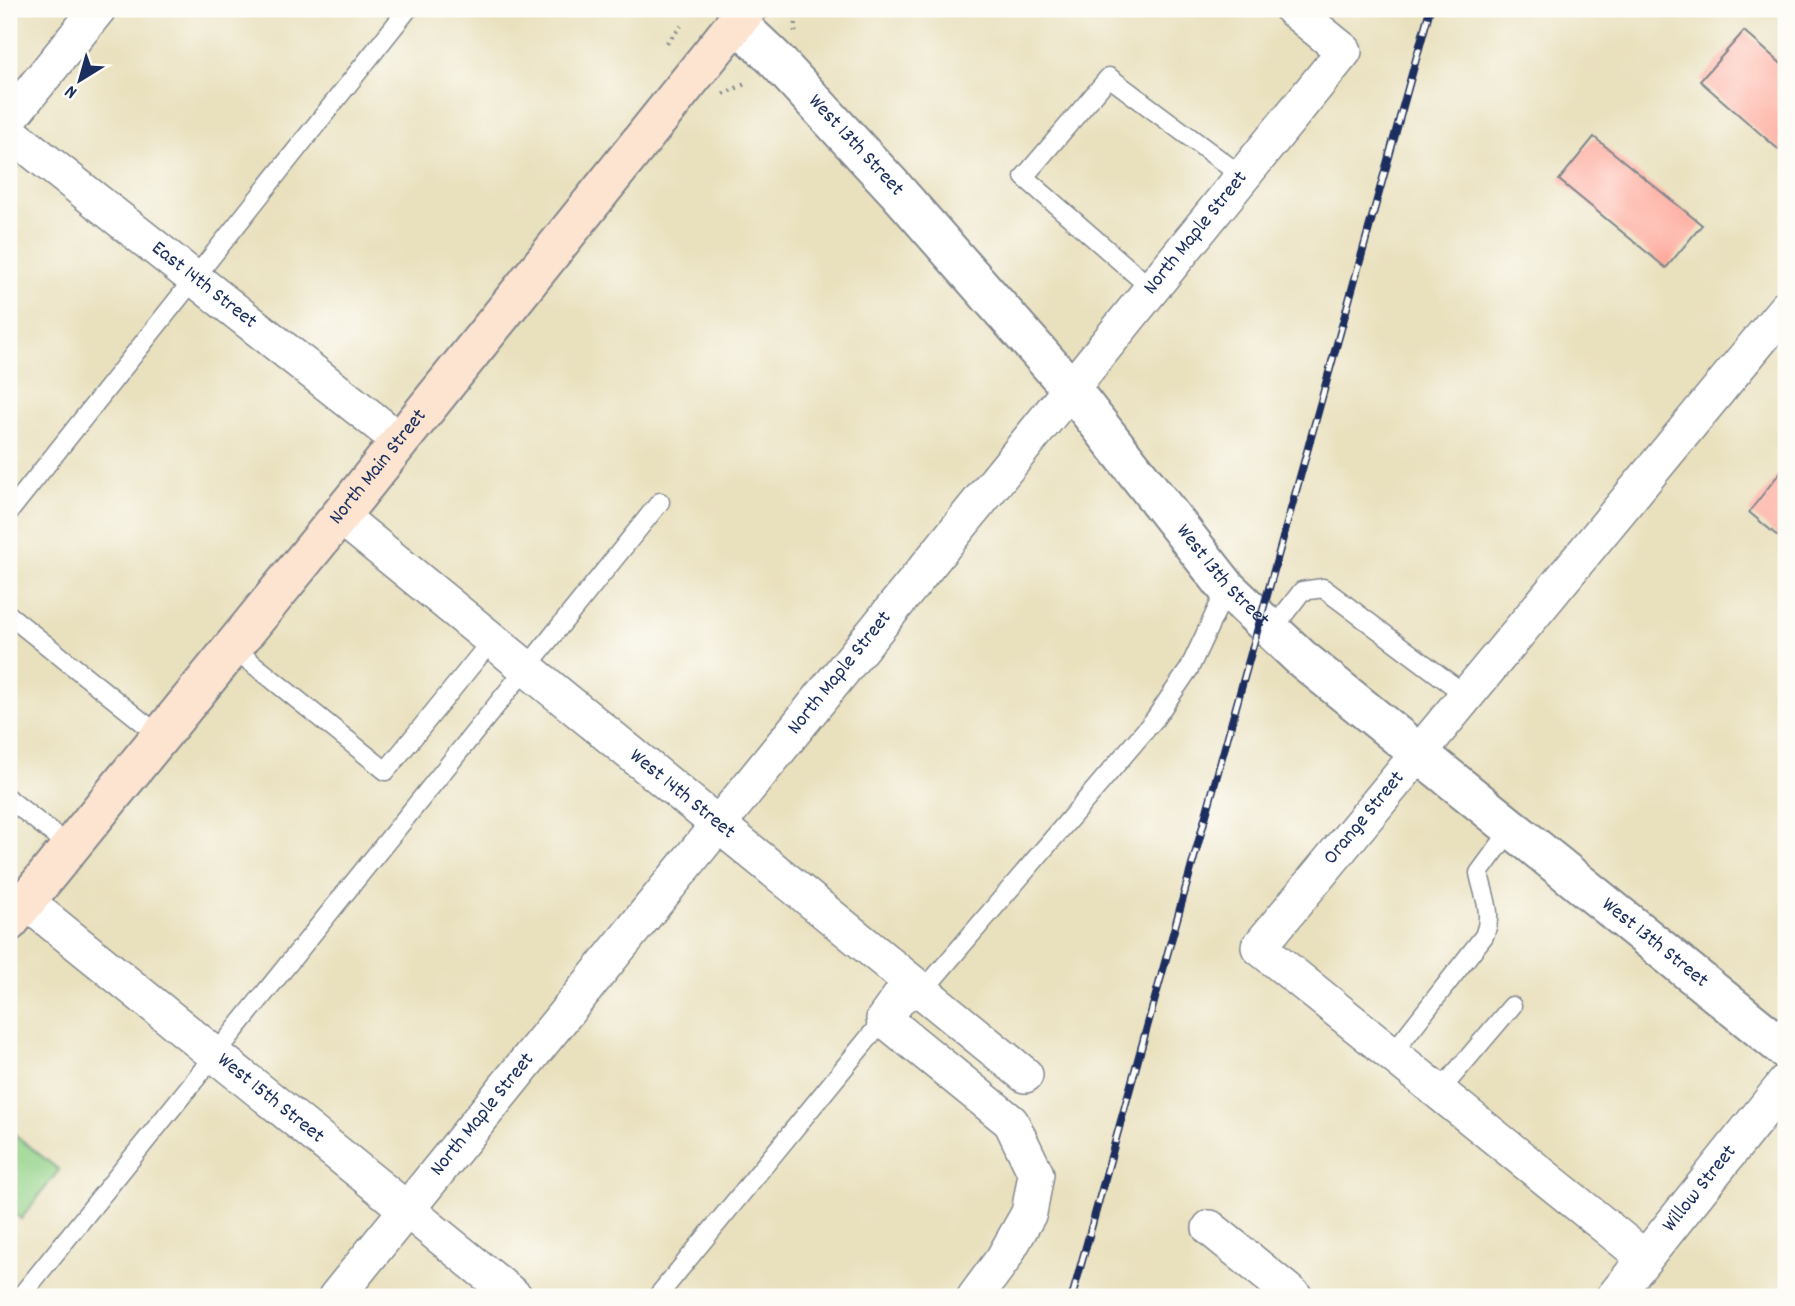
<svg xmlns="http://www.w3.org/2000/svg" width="1795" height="1306" font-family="Dekko,sans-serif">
  <rect width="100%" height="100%" fill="#fdfcf7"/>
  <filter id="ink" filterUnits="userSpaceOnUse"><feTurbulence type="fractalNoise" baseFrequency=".0143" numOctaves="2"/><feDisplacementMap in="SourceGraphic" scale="14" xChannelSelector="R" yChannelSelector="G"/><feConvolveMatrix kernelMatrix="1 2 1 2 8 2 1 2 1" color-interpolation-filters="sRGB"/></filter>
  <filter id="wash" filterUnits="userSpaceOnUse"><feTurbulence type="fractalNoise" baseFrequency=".00686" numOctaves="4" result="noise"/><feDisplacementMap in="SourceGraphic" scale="28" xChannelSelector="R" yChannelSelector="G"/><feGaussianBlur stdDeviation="1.57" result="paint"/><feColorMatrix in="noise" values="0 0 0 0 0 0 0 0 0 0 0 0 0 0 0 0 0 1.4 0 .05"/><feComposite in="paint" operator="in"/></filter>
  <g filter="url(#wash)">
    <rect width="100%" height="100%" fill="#e9e0bd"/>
    <polygon fill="#92d187" stroke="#568072" stroke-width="2" points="9,1130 59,1170 21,1219 9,1209"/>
    <g id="blocks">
      <g fill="#feaa9d">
        <polygon points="1744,31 1786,68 1786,156 1700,81"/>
        <polygon points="1594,137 1702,225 1666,268 1559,180"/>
        <polygon points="1786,465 1786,543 1749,512"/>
      </g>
    </g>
  </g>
  <g filter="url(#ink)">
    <use href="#blocks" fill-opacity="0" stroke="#82888e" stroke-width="2"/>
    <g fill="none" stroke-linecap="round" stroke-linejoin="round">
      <g stroke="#82888e" stroke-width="21">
        <g id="service">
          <polyline points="1152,289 1024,177 1109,77 1243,177"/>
          <polyline points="9,512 408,9"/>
          <polyline points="9,615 160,736"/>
          <polyline points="1272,630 1302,591 1323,588 1467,696"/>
          <polyline points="232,647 386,771 492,640"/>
          <polyline points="9,799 70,847"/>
          <polyline points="921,989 929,984 1154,720 1189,669 1227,588"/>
          <path d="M1392,1054L1484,936C1494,913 1483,895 1479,873L1512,828"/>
          <polyline points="1439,1092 1512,1006"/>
          <polyline points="20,1297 660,502"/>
          <polyline points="657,1297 884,1019"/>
        </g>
      </g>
      <g stroke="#82888e" stroke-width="38">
        <g id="minor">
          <polyline points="9,119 98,9"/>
          <path id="s1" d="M9,132L400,441"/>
          <path id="s2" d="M340,516L1025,1075"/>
          <path id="s3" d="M25,901L515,1297"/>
          <polyline points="921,989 902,994 884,1019 1011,1122 1036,1174 1029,1213 1003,1259 975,1297"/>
          <polyline points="1210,1228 1295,1297"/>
          <path id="s4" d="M1645,1258L1259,947L1786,308"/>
          <path id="s5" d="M336,1297L1344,51L1292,9"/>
          <path id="s6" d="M1614,1297L1786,1082"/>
        </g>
      </g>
      <g stroke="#82888e" stroke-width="42">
        <g id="tertiary">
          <path id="s7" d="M736,22L773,57L896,190L1072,390L1227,588L1301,658L1786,1050"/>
        </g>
      </g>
      <g stroke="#82888e" stroke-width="42">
        <g id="secondary">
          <path id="s8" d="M9,922L356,496L747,9"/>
        </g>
      </g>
      <g stroke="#82888e" stroke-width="4.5" stroke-dasharray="2 5" stroke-linecap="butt">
        <polyline points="795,32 797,9"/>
        <polyline points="667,43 681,26"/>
        <polyline points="723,94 745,84"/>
      </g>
      <use href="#service" stroke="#fff" stroke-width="18"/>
      <use href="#minor" stroke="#fff" stroke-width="35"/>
      <use href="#tertiary" stroke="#fff" stroke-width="38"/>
      <use href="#secondary" stroke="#fde4d1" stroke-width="38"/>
      <g stroke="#1b2f5e" stroke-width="8">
        <polyline id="rail" points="1072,1297 1430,9"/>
      </g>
      <use href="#rail" stroke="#fdfcf7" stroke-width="5" stroke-dasharray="16" stroke-linecap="butt"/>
    </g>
  </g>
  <g text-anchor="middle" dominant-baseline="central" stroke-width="6" stroke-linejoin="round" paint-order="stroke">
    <g font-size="21" fill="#1b2f5e" stroke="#fdfcf7">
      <text stroke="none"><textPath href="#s7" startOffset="172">West 13th Street</textPath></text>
      <text stroke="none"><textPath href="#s5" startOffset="1368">North Maple Street</textPath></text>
      <text stroke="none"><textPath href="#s1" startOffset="248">East 14th Street</textPath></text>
      <text stroke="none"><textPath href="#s8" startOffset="586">North Main Street</textPath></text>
      <text stroke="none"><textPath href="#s7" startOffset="738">West 13th Street</textPath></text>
      <text stroke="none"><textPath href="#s5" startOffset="802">North Maple Street</textPath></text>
      <text stroke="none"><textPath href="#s2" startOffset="441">West 14th Street</textPath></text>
      <text stroke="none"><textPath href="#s4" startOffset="662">Orange Street</textPath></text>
      <text stroke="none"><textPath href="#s7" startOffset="1306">West 13th Street</textPath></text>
      <text stroke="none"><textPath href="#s3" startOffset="315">West 15th Street</textPath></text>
      <text stroke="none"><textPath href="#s5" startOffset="234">North Maple Street</textPath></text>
      <text stroke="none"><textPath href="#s6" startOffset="138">Willow Street</textPath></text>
    </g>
  </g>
  <rect width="1795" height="1306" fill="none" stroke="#fdfcf7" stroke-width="35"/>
  <g transform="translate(80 80) rotate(217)" stroke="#fdfcf7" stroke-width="5" paint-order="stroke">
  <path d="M0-5L12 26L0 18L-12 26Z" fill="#1b2f5e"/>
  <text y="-10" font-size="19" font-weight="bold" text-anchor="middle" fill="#1b2f5e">N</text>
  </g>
</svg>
